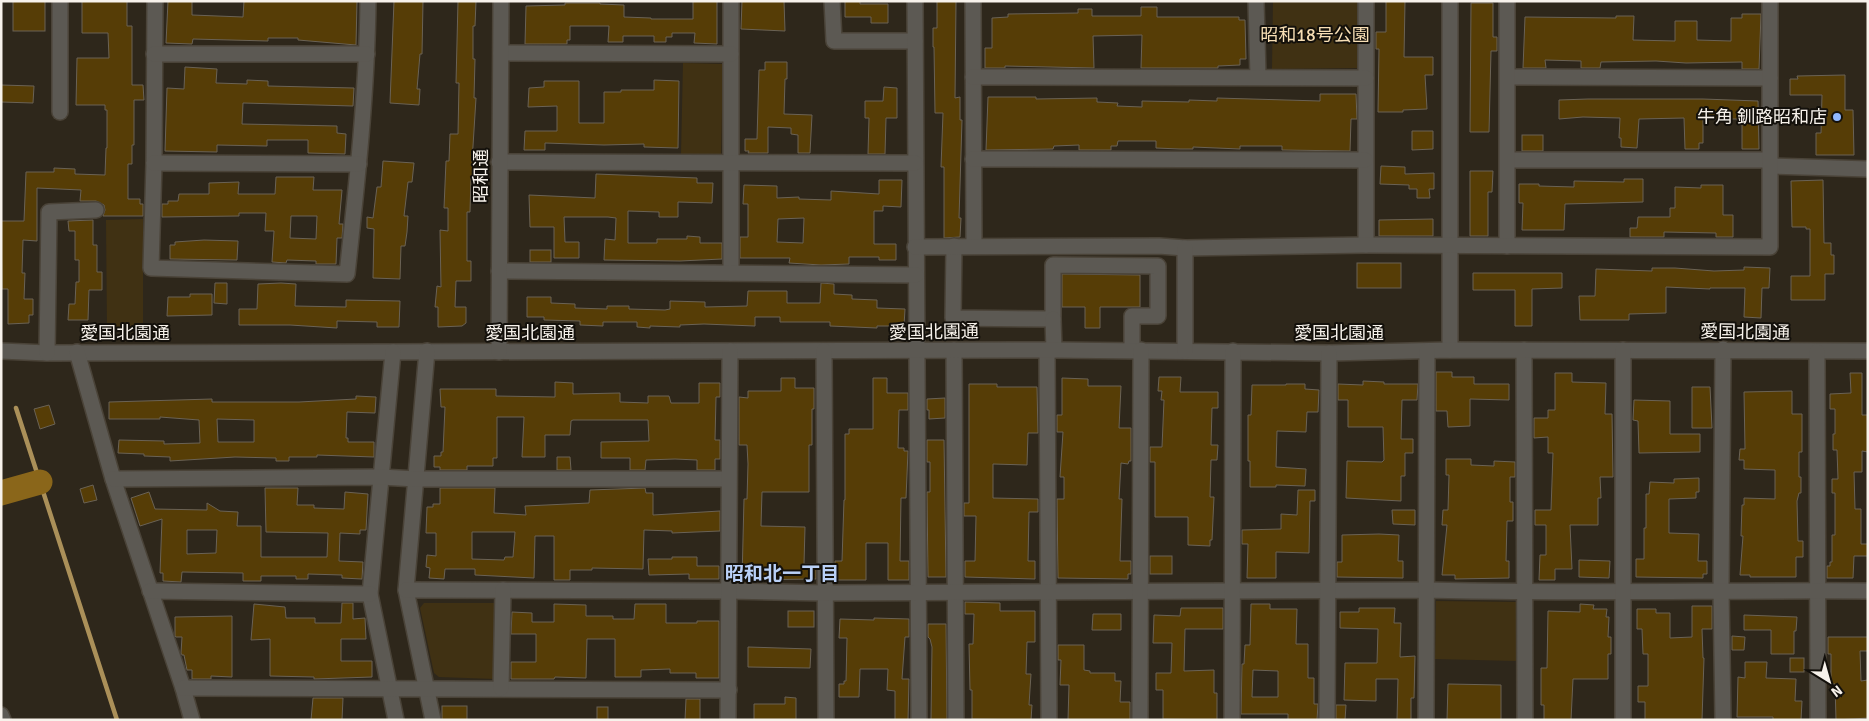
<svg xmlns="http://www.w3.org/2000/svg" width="1869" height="721" font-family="Signika,'Noto Sans JP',sans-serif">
  <rect width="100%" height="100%" fill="#2e271b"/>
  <g fill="#403113">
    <polygon points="1273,1 1357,1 1357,68 1272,69"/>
    <polygon points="683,63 723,64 721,155 681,154"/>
    <polygon points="143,219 143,328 107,328 106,220"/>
    <polygon points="1436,601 1517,602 1516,661 1435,659"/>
    <polygon points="424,603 494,603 495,679 439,677 434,673 420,608"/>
  </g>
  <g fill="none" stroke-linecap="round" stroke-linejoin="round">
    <polyline stroke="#ab9059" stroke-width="4.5" points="16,408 117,720"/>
    <polyline stroke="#8a661a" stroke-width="25" points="1,493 40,482"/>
  </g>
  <g fill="#563d06" stroke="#6a6255" fill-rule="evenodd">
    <rect x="13" y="1" width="32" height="30"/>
    <polygon points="82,1 127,1 127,26 132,26 132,85 143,85 144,100 134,100 134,145 132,145 132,164 128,164 128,199 140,199 140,204 143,204 143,216 103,216 105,210 104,205 96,201 80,201 81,190 37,188 37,241 23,240 22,273 25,273 24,299 33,299 33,315 29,315 29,323 8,324 8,289 2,289 1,221 24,221 26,172 54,172 54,168 75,169 75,174 105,175 106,148 107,148 107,110 105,110 105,105 76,105 77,58 109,58 108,33 82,33"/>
    <polygon points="168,1 192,1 192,15 243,17 244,1 357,1 356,45 298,40 298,38 268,38 268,41 193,39 192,44 166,43"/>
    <polygon points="394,1 423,1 422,54 420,54 417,89 420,89 419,105 390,103"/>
    <polygon points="458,1 476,1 475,26 473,26 473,59 475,59 474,98 476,98 472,162 474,162 473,178 471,178 470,212 467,212 467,261 471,261 471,281 456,281 455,307 466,307 466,323 462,326 438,327 438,307 435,307 437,286 441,287 440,230 448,231 448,208 444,208 446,161 449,161 450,134 458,134 459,83 456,83"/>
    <polygon points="693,1 717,1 717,44 694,43 695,33 672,33 672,37 666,37 666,42 654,42 654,36 623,36 623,42 608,42 609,26 570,26 570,40 567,40 567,44 525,44 526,6 565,5 565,3 600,3 600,4 624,5 624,17 651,18 651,19 693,19"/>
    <polygon points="742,1 784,1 785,31 741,29"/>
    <polygon points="845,1 860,1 860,4 888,4 888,23 871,23 871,17 845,17"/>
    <polygon points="937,1 956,1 955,98 960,97 960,120 962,120 959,218 961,218 960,237 944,238 944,167 941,167 943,113 935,113 934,47 933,47 933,28 937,28"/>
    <polygon points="1386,1 1405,1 1404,57 1433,57 1433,75 1425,75 1427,109 1403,110 1403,112 1378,112 1379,49 1376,49 1376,32 1386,32"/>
    <polygon points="1471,3 1493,3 1493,37 1497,37 1497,51 1491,51 1489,132 1470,132"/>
    <polygon points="1141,7 1157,7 1157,17 1239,17 1239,20 1245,20 1246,59 1240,59 1240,65 1218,66 1218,68 1141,68 1142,35 1093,36 1094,68 1005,66 1005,68 985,68 985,48 992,48 992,18 1008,17 1008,14 1078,13 1078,9 1092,9 1092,16 1141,16"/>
    <polygon points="1742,14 1761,14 1759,69 1742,69 1742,62 1686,63 1656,61 1601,62 1600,68 1581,68 1581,61 1545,60 1546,68 1523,68 1525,17 1616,18 1616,16 1634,16 1633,40 1675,41 1675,21 1697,21 1697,40 1731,41 1731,18 1742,18"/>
    <polygon points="765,62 787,62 787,79 785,79 784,114 812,115 810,153 798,153 798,135 791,134 791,128 768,127 768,153 748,153 749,151 745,151 745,139 757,139 759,70 765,70"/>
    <polygon points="185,67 217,69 216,83 247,84 247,80 268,81 268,86 354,88 353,106 243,103 242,124 337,126 337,133 346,134 345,154 308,153 308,140 267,140 267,146 217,145 217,152 165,151 167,88 184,89"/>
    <polygon points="1845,75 1845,110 1853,110 1854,155 1816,155 1816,133 1821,133 1822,95 1790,95 1790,79 1798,79 1797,76"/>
    <polygon points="654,80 679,81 678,148 644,147 644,144 604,145 545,143 545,150 524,150 525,131 557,131 557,106 528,107 529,88 544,87 544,81 579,81 579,123 604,123 604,92 621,92 621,90 654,90"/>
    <polygon points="1,85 34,86 33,103 1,102"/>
    <polygon points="884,87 897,88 897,118 886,118 885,154 868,154 869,118 865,118 865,101 883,101"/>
    <polygon points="1320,94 1356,94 1357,119 1351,119 1350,151 1282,150 1282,146 1240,146 1240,149 1193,147 1193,149 1180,149 1156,148 1156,141 1118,141 1117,146 1111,146 1111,150 1079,150 1079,145 1054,146 1053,149 986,150 988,97 1036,97 1036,99 1097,98 1097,102 1118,103 1117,106 1142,107 1142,101 1189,102 1189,100 1217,101 1217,98 1320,101"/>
    <polygon points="1588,99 1703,99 1758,101 1759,149 1742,149 1742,119 1703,119 1703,143 1699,143 1699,149 1685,149 1684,118 1639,119 1637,148 1621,147 1621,138 1619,138 1620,118 1583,117 1559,119 1559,100"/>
    <polygon points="1412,131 1433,131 1433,149 1412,150"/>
    <rect x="1522" y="135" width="21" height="16"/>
    <polygon points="383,161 414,163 412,182 408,182 404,216 408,216 407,232 405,246 401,246 400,279 373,278 374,229 367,228 367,217 373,218 377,187 381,187"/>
    <polygon points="1381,166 1405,167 1405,174 1434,173 1434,189 1429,189 1430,198 1417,198 1417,189 1409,189 1409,185 1380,184"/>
    <polygon points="1470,171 1493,171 1492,192 1488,192 1488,236 1470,236"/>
    <polygon points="596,174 697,178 697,183 713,183 712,203 678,202 678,217 659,217 659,212 628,211 628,243 657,243 657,239 687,239 687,236 700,237 700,243 722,243 722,259 680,261 604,260 605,239 615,240 616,218 608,217 564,217 565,242 579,242 579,258 554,258 554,227 530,227 529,195 595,198"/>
    <path d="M276,177H314L313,190H342L339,224H343L342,238H337L336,264H316V261L287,260L286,263L272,262L274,231H265L266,213H239V216L162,217V204H168V201H178L179,194H209V183L239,182L238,194H275ZM291,216H317L316,239L290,238Z"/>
    <polygon points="1624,179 1643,179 1643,202 1565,204 1564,230 1522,230 1523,203 1519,203 1519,184 1539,184 1539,186 1574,187 1574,181 1624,182"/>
    <path d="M879,180H902L901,207L883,206V211H874V244H896V260H879V257H849V264L821,265L789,263L790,258H740V237H748V204H743L744,185L777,186V198L799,197V199L831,200V191L879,194ZM804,218L803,243L777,242L778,219Z"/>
    <polygon points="1823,180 1824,243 1831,243 1831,255 1834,255 1834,274 1825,274 1825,300 1791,300 1791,276 1810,276 1810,229 1806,229 1806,227 1792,227 1791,181"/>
    <polygon points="1701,185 1723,185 1723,215 1733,215 1733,237 1716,237 1716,233 1664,232 1664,237 1630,237 1630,228 1637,228 1638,217 1670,217 1670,208 1675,208 1675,187 1701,188"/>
    <polygon points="1433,219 1433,236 1379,236 1379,220"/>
    <polygon points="93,220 93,245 97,245 97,272 102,272 102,290 89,290 88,320 68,320 69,304 75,304 76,282 79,282 79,260 75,260 75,231 69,231 68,221"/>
    <polygon points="204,240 238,241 237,260 170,259 170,245 175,245 175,242"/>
    <rect x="530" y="250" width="21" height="12"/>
    <rect x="1357" y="263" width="44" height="25"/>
    <polygon points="1744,267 1770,268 1769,288 1762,288 1761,318 1744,317 1745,288 1710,288 1710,289 1666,287 1666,313 1629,314 1629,320 1580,320 1579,296 1595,296 1596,269 1652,271 1652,268 1675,268 1714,271 1744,270"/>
    <polygon points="1473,273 1562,273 1562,288 1532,289 1532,326 1515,326 1515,290 1473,290"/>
    <polygon points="1062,274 1140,275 1140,307 1100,307 1100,328 1085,328 1085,307 1062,307"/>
    <polygon points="215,283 227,283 227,304 214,303"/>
    <polygon points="281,283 296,284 295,306 346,307 346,300 400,301 399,327 377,327 377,322 337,321 337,328 290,325 239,325 239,309 257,309 258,284"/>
    <polygon points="821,283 834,284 834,294 852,295 852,299 877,300 877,308 905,309 904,326 877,326 877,328 830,326 830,322 780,322 780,317 755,317 755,326 704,324 680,325 680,327 650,326 650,328 637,327 637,322 603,322 603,326 580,325 580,321 544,320 544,317 527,317 527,297 551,297 551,303 575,304 575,308 607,309 607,306 629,306 629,309 665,310 670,309 670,301 705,302 705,307 747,306 748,291 787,291 787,303 820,303"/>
    <polygon points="190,294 212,294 212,315 167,316 168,297 190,297"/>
    <polygon points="1436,372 1452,372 1452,377 1474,377 1474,384 1509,384 1509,400 1470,399 1470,426 1448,427 1447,411 1436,411"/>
    <polygon points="1555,373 1572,373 1572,382 1606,383 1605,414 1612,414 1613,477 1600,477 1601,498 1598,498 1598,525 1570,525 1572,569 1555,569 1555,580 1539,580 1540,555 1546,555 1546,525 1535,525 1535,510 1551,510 1553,453 1548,453 1548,437 1534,438 1534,418 1548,418 1548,410 1555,410"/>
    <polygon points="1850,373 1862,373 1862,415 1868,415 1868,452 1862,451 1862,472 1854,472 1855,509 1861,509 1861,544 1868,544 1868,556 1854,556 1853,578 1827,578 1827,566 1830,566 1830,562 1832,562 1832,535 1835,535 1835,493 1832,493 1832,479 1838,479 1837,450 1833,450 1833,434 1835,434 1835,409 1830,409 1830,394 1851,393"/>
    <polygon points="1159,377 1181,377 1180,392 1218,392 1218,408 1212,408 1211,445 1218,445 1217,460 1211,460 1210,497 1214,497 1212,540 1210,540 1210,546 1188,545 1188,517 1155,517 1155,462 1150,462 1150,447 1162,447 1164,400 1161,400 1162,391 1158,391"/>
    <polygon points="781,378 795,378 795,388 814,388 814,409 812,409 812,445 809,445 809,492 762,492 761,526 805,527 804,564 816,564 816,579 742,580 744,499 747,499 748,464 747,445 739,445 739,397 748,398 748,391 781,391"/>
    <polygon points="873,378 887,378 887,393 908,393 908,410 899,410 898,448 904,448 904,451 908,451 906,498 901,498 900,561 909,561 909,580 888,580 888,543 866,543 866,580 835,580 835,561 842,561 844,500 845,500 845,434 849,434 849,429 873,429"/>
    <polygon points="1062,378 1088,379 1088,386 1121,386 1119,428 1131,428 1131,461 1129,461 1128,464 1121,463 1119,499 1122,499 1120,561 1131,561 1131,574 1128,574 1128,579 1058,578 1057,499 1064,499 1064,477 1060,477 1063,432 1057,432 1057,415 1062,415"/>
    <polygon points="1363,381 1384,382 1384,384 1418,384 1417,400 1402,400 1401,439 1413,439 1413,453 1405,453 1405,476 1401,476 1401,501 1346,498 1347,461 1382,462 1384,460 1383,427 1348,427 1348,400 1338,400 1338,384 1363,385"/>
    <polygon points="555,382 573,383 573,394 620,393 620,402 648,403 648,396 669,396 671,403 699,403 699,383 720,383 720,397 716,397 715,440 720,440 720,459 715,459 715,470 697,470 697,460 675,459 646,460 645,470 630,470 630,458 601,458 601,442 649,441 648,420 573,420 571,421 570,435 545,435 545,457 522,457 524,417 497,417 497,458 493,458 493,466 467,466 467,470 440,470 440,467 434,467 434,456 441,456 441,452 443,452 445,407 441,407 440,389 496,389 496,396 555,397"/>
    <polygon points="969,384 997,384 997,387 1037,387 1038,433 1028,433 1027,465 993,464 993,498 1038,499 1038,512 1029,512 1028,561 1035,561 1035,579 965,577 965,561 975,561 976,516 964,516 964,503 969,503"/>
    <polygon points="1286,384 1305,384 1305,389 1319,390 1318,412 1307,412 1306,432 1277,431 1276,467 1306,469 1305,486 1276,485 1276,487 1250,487 1250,461 1248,461 1248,415 1251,415 1252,385 1286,385"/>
    <polygon points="1692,387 1710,387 1712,428 1692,428"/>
    <polygon points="1792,391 1792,414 1802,414 1802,452 1799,452 1799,477 1801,477 1801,493 1799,493 1797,501 1798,541 1803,541 1803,557 1796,557 1796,577 1750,577 1750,575 1740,575 1743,536 1741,536 1742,505 1744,505 1744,498 1775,499 1775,470 1744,469 1744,460 1739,460 1740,449 1745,449 1744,392"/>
    <path d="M356,396L376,397L375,413L347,412L346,438H348V442H374V457L317,455V457H289V461H276V458L235,457L170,461V457L144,456V454L118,453L119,440L164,441V444L200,443L199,420L160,417V419H109V402L212,399V402H299L356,399ZM217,419L254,420V442H218Z"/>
    <polygon points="945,398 945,418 929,419 929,410 927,410 927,399"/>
    <polygon points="1634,400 1670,401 1670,434 1700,434 1700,452 1639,453 1638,421 1633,420"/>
    <polygon points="49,405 55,424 40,429 34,409"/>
    <polygon points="927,440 944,440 946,577 928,577 927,492 930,492 930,462 927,462"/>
    <polygon points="557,457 570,457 571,470 557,470"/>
    <polygon points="1446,459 1471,459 1471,465 1494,466 1494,461 1515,462 1515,477 1510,477 1510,502 1513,502 1513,521 1507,521 1506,561 1509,561 1509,578 1455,579 1455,575 1442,575 1447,525 1442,525 1443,510 1448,510 1449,475 1446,475"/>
    <polygon points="1699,478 1699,492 1696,492 1696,498 1669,499 1669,533 1699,534 1698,561 1707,561 1707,574 1703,574 1703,578 1636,577 1636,559 1644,559 1644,528 1646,528 1646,494 1649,494 1650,482 1674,483 1674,479"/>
    <polygon points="93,485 97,500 84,503 80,489"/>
    <path d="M265,488H298L297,505H314V508L344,509L345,492L368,494L366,530H360V534L340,533L339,561L363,562L362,579L342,578V575L308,574V579H296V576H261V581H243V573L182,572L181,582L163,581V573H160L162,519L140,526L131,498L149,492L155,509L207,510V503L220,511L238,512L237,526H261V557H327L328,533L266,532ZM187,530H217L216,553L187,554Z"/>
    <path d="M440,488H495L494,513L526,515L525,506L589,503L590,490L645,488L646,493H653V515L720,511V531L672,533V531L644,530L643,569L592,568V570H570V580H554V536H535L534,578L475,575V569H445L444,579L429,578L430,568L426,567L427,555L436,556V533H426L427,507H433V504H440ZM472,532H515L513,557H505L504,560L472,559Z"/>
    <polygon points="1298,490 1315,490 1315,501 1310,501 1309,553 1276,552 1276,578 1247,578 1248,544 1242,544 1242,530 1281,529 1281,514 1297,515"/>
    <polygon points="1392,510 1415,510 1415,525 1393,524"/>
    <polygon points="1379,534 1399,535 1398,561 1403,561 1403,578 1337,577 1337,562 1342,562 1342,535"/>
    <rect x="1150" y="556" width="22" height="18"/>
    <polygon points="672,557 697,557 697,566 719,566 719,579 689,579 689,574 649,575 648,559 672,559"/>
    <polygon points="1579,560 1610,561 1609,578 1579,577"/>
    <polygon points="965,602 1000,603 1000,611 1035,611 1035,642 1027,642 1026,674 1031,674 1029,705 1032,705 1031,720 972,719 972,690 970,690 969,644 973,644 974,614 965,614"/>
    <polygon points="342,603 353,603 353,619 365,618 366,639 341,639 341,661 372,661 372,677 314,679 314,677 270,676 270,639 251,640 254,604 285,607 286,618 315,618 315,623 341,623"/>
    <polygon points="554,604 586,605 586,616 613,616 613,619 634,619 635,604 666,604 666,623 697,623 697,621 719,621 719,678 696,678 696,673 670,673 670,669 641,670 641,677 615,677 615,639 587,639 586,678 555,677 554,679 511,679 511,662 536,662 536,634 511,634 512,612 532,613 532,622 554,622"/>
    <path d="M1251,604H1270V609H1297L1296,644H1308V678H1314V704H1318L1317,720H1288V714H1241L1242,664H1244L1245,645H1250ZM1253,670L1278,671V697H1252Z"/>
    <polygon points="1580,604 1594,605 1593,609 1607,609 1606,617 1609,617 1608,637 1611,637 1611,654 1608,654 1608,679 1573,679 1571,720 1544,720 1544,705 1541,705 1541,668 1547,668 1548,611 1580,612"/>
    <polygon points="1692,606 1712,606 1712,629 1702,629 1703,658 1704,658 1702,720 1645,720 1645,702 1638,702 1638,686 1648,686 1648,654 1643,654 1642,629 1637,629 1637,609 1656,609 1656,613 1670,613 1670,638 1692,637"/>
    <polygon points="1181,608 1223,608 1223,629 1185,629 1184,671 1214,670 1214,693 1217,693 1217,720 1163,719 1163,690 1156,690 1156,673 1171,673 1172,643 1153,643 1154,615 1180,616"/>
    <polygon points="1359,608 1395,608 1394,623 1401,623 1400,657 1415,656 1414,698 1411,698 1411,720 1397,720 1398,679 1376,679 1376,701 1344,700 1345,663 1377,663 1378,629 1340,628 1340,612 1359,612"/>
    <rect x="788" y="611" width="26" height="16"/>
    <polygon points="1093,614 1121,614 1121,630 1092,630"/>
    <polygon points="1744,615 1797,617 1796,631 1794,631 1794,654 1771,654 1771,630 1744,630"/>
    <polygon points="232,616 232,677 211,676 211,679 192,679 192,670 187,670 184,655 182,655 181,653 182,637 176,637 175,636 175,617"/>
    <polygon points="874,618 909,619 909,637 905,637 902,679 909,679 908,720 895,720 895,691 887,690 888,669 860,669 859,697 839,697 839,684 844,684 844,681 846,681 847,638 839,638 840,619 874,620"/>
    <polygon points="928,624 946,624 947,720 931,720 932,647 930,639 928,637"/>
    <polygon points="1732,636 1745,637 1744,650 1732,650"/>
    <polygon points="1828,637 1868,637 1868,651 1860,651 1861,681 1868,680 1868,718 1836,720 1835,684 1831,684 1831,654 1828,654"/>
    <polygon points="1058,645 1084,645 1084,670 1090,671 1090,673 1115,673 1115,681 1121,681 1120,702 1130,702 1130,720 1068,720 1069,685 1060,685 1061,660 1058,660"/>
    <polygon points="748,647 811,649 810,668 748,667"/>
    <rect x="1790" y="658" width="14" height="14"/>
    <polygon points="1745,662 1767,662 1766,678 1796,679 1795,701 1802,701 1801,720 1773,720 1773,717 1737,717 1738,677 1745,678"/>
    <polygon points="1448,684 1501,685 1501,720 1447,720"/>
    <polygon points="785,697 796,698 796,720 754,720 754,704 785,704"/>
    <polygon points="313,698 343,698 342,720 311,720"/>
    <polygon points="686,699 700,699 700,720 685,720"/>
    <polygon points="1336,705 1346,705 1345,720 1336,719"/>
    <rect x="442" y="706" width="25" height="14"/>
    <rect x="597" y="707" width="11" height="13"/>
  </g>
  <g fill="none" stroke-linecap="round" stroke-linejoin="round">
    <g stroke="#4a4338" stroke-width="18">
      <g id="minor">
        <path d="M155,1L154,163L151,268L347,274C357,183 367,92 368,1"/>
        <polyline points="731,1 731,273"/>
        <polyline points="832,1 834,41 915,41"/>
        <polyline points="915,1 919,720"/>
        <polyline points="973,1 974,246"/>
        <polyline points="1256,1 1258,77"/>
        <polyline points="1366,1 1366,245"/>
        <polyline points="1450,1 1450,350"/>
        <polyline points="501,53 731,54"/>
        <polyline points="154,54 367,54"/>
        <polyline points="973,77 1366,78"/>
        <polyline points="1508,77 1770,78"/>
        <polyline points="60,112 60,1"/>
        <polyline points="973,159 1365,160"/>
        <polyline points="1508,160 1770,160"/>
        <polyline points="499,162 915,163"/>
        <polyline points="154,163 359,164"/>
        <polyline points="1770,166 1868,169"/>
        <polyline points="954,246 953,318 1053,319 1053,265 1158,266 1158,316 1132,316 1132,350"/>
        <polyline points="1507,246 1507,1"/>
        <polyline points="915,247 1159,246 1185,248 1366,245 1770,247 1770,1"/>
        <polyline points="499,271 916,275"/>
        <polyline points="1053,319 1054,350"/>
        <polyline points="1723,349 1721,590 1723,720"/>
        <polyline points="954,350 956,720"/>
        <polyline points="1047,350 1049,720"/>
        <polyline points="1524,350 1525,720"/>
        <polyline points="1,351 47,353 1054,350 1329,353 1450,350 1868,351"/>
        <polyline points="427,351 406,590 433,720"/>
        <polyline points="824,351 826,720"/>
        <polyline points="1185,351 1185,248"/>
        <polyline points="77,352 113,479 183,688 192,720"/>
        <polyline points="393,352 370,594 396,720"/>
        <polyline points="499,352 501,1"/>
        <polyline points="1817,352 1818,720"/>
        <polyline points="47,353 49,212 96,210"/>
        <polyline points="113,479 381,477 416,479 728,479"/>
        <path d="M406,590L729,591L825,593L1427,590C1574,594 1721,590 1868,591"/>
        <polyline points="150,591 370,594"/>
        <polyline points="183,688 729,690"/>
        <polyline points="501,688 503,590"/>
        <polyline points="1,715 3,720"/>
        <polyline points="728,720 730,351"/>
        <polyline points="1140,720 1141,350"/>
        <polyline points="1232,720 1233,351"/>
        <polyline points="1327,720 1329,353"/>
        <polyline points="1426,720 1427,351"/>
        <polyline points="1623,720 1623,350"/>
      </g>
    </g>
    <use href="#minor" stroke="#5c5953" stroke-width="15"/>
  </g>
  <circle fill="#91b8fd" stroke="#13100b" stroke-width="2" cx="1837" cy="117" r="5"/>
  <g text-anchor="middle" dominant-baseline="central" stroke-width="4" stroke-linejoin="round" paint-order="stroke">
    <g font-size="18" fill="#f8dfb5" stroke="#13100b">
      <text x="1315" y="35">昭和18号公園</text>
    </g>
    <g font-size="18" fill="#f7f2eb" stroke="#13100b" text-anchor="end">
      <text x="1827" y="117">牛角 釧路昭和店</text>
    </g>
    <g font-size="18" fill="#f7f2eb" stroke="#13100b">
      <text transform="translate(481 176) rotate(-90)">昭和通</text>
      <text transform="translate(934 332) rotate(-1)">愛国北園通</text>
      <text transform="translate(1745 332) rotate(1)">愛国北園通</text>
      <text x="125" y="333">愛国北園通</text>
      <text x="530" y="333">愛国北園通</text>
      <text x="1339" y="333">愛国北園通</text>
    </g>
    <g font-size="19" font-weight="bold" fill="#bad1f8" stroke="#13100b">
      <text x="782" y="574">昭和北一丁目</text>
    </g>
  </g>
  <rect width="1869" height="721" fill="none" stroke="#f7f2eb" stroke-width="5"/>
  <g transform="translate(1829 681) rotate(143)" stroke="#13100b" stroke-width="4" paint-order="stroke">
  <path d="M0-4L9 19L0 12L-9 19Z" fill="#f7f2eb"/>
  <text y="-8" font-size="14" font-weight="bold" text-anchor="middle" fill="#f7f2eb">N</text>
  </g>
</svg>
